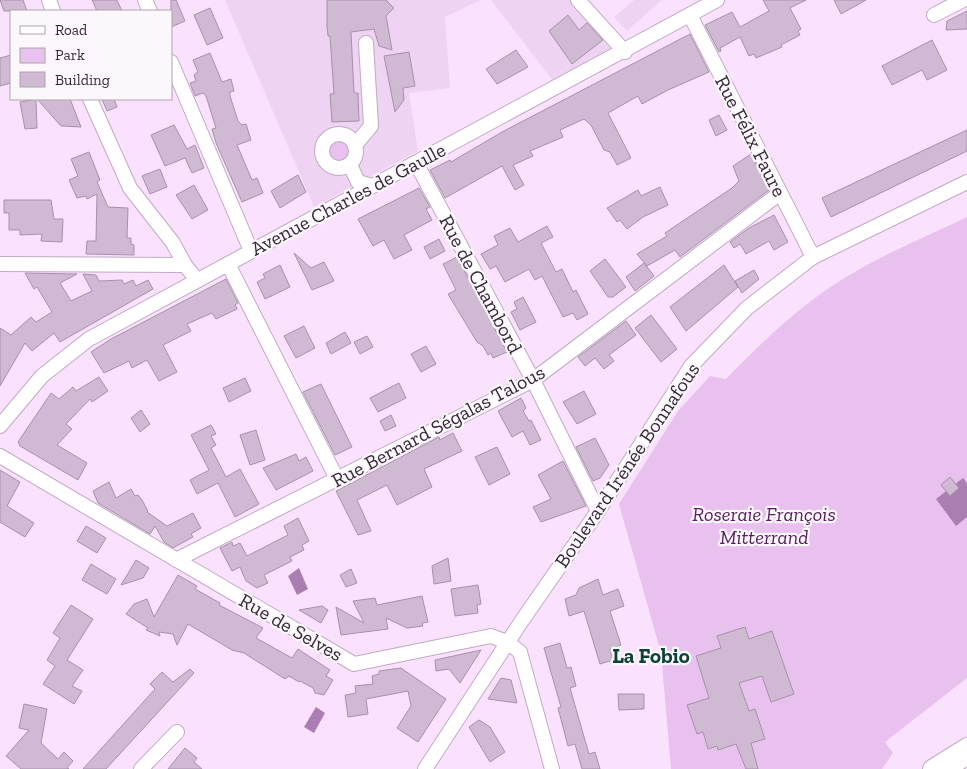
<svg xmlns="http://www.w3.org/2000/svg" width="967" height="769" font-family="'Zilla Slab',serif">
  <rect width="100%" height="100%" fill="#fae2fe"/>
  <g fill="#efd3f3">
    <polygon points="225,0 481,0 445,17 450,88 409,93 418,151 314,207"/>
    <polygon points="491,0 570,0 617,48 554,82"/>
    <polygon points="634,0 662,0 627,31 614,17"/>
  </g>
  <g fill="#e8c1ee">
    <circle cx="339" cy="150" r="11"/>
    <path d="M967,217V678L885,742L893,753L882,769H671L661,653L619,504L678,411L710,376L726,379C760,344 794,311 835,284C876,257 923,238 967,217Z"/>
  </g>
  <g fill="#ab7eb1">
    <polygon points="963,478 967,483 967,517 956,526 936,499"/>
    <polygon points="299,568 308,589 297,595 288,576"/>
    <polygon points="316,707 325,713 314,733 304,727"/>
  </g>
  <g fill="#d0b9d3" stroke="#a791aa">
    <polygon points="0,0 23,0 27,11 4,11"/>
    <polygon points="92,0 117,0 122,11 97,11"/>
    <polygon points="171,0 176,0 185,21 171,27"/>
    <polygon points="327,0 386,0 394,8 386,16 392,50 379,46 374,29 351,32 354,93 358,93 359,121 332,122 330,94 334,94 330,36 328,36 327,26"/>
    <polygon points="763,0 806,0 790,8 801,29 798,31 800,35 781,45 782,47 756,58 754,54 749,56 740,37 720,48 721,51 719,52 705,25 732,12 740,27 769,11"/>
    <polygon points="834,0 866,0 841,14"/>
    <polygon points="210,8 223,38 207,45 194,15"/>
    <polygon points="967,11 967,29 946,30 947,21"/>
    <polygon points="568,15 579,30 587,23 603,40 572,64 549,31"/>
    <polygon points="690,34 709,72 668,90 642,104 638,96 608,113 631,158 617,165 610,152 604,150 591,125 584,119 560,130 563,137 530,151 533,156 513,165 524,185 515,190 502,166 445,198 430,170 450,160 451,162 502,132"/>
    <polygon points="932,40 947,70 927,80 922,70 892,85 882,66"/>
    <polygon points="516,50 528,67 497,84 486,69"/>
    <polygon points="409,52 415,86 403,88 404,100 395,112 384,56"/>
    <polygon points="210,53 222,82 231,79 234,91 230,92 230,96 238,121 242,125 246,124 251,140 237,145 252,180 257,178 263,193 242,202 216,143 212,129 216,128 206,96 203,93 195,96 190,83 196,81 194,75 198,72 193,60"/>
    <polygon points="11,55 11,83 0,86 0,58"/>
    <polygon points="36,99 37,128 25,129 20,102"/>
    <polygon points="37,99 70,99 81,127 61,126"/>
    <polygon points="102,99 114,99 117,107 107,111"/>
    <polygon points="719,115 727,130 716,136 709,120"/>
    <polygon points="174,125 187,149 195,145 204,168 192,173 185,158 165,166 151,135"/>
    <polygon points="967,130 967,151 831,217 822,198"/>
    <polygon points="89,152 100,180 97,182 108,207 128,208 127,238 131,238 131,244 134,245 134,255 86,254 87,241 96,241 97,194 87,199 86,196 77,198 69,180 78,176 71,159"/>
    <polygon points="751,154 769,190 680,257 675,250 647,266 637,254 667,236 665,233 732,188 739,181 733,166"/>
    <polygon points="160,169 167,187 150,194 142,176"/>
    <polygon points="298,175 306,192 280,208 271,191"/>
    <polygon points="194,185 208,210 192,219 176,195"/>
    <polygon points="660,187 668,205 643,217 627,229 620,220 617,222 607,208 638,190 641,196"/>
    <polygon points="419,188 430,207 426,209 432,220 404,235 412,250 394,259 384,240 373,246 358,219"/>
    <polygon points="4,200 51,200 54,219 63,219 62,242 41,241 42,234 20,235 20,230 9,230 9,213 4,213"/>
    <polygon points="774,215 788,242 774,250 769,241 746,254 740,244 734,248 730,242 749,228"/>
    <polygon points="547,226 553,237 541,243 556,272 562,269 573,292 576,290 588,314 577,320 573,313 563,317 542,276 535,280 529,269 505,282 496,266 490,269 481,254 498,245 494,236 510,228 518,242"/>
    <polygon points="439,239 445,251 430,259 424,247"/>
    <polygon points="294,253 311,268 324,262 334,281 312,290"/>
    <polygon points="457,257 507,352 493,358 491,353 488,355 483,346 477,342 448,294 456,290 443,264"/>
    <polygon points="605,259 626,287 613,297 608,297 590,271"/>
    <polygon points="644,263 654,276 635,291 626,277"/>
    <polygon points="280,265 290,287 265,299 257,282 265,278 263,274"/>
    <polygon points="724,265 738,287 686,331 670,307"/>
    <polygon points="754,270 759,279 742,293 735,281"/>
    <polygon points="25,273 77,274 60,283 71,301 92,291 83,274 96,275 99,281 122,280 124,284 133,280 136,286 148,280 153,289 60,342 54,333 32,351 25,343 0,386 0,328 11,335 31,317 36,322 52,312 37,287 34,289"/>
    <polygon points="226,279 238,303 235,305 237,309 216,319 212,313 187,324 191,331 163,345 177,372 159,381 147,360 132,368 129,361 104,373 91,352 111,339"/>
    <polygon points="523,297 536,322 520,330 511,312 517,309 514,302"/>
    <polygon points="651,315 677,349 661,362 635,328"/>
    <polygon points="626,321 636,335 609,355 614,361 604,369 595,358 585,366 578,357"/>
    <polygon points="304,326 315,348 296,358 284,336"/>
    <polygon points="345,332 351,343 331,354 326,343"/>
    <polygon points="367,336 373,347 360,354 354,342"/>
    <polygon points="426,346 436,364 421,372 411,354"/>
    <polygon points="99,377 108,391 92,402 90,399 66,424 72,429 57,445 87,463 78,480 20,446 18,442 51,393 59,399 73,387 76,391"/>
    <polygon points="245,378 251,391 229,402 223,388"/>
    <polygon points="399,383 406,398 378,412 370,398"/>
    <polygon points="321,384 352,447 335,455 303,392"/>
    <polygon points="584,391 596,414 577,424 563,402"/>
    <polygon points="521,398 526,408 523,411 529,421 531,420 541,440 530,445 523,431 512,437 498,411"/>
    <polygon points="141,410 150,424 140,432 131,418"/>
    <polygon points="391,415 396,426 385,431 380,421"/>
    <polygon points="211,425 216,434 211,436 216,445 211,448 226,477 240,469 259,504 235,517 218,483 197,494 190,480 209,470 191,435"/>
    <polygon points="256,430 265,460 250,465 240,435"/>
    <polygon points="453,433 462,451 424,469 432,487 397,505 387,485 357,500 371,531 358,535 336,491 439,437 440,440"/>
    <polygon points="595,438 609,465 600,478 593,481 576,447"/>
    <polygon points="497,447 510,474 489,485 475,457"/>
    <polygon points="296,454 299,461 306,457 313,471 276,490 263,468"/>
    <polygon points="563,461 586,506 541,522 533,507 551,499 538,475"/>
    <polygon points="0,470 20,482 7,506 34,523 25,537 0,522"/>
    <polygon points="950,477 959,488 950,496 941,485"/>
    <polygon points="109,482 116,498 131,489 135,496 138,495 142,500 148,511 147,512 167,526 193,513 201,528 191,534 193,537 173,548 164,542 155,526 150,534 98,503 93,491"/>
    <polygon points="298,518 309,541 302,545 304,550 290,557 292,561 264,575 268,583 257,588 246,581 240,567 232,571 220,548 232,542 233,546 240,543 247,556 288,535 284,526"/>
    <polygon points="86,526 106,538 97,553 77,541"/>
    <polygon points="448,558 451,581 434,584 432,566"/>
    <polygon points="136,560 149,568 143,578 121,585"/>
    <polygon points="91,564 116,579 107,594 82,580"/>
    <polygon points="351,569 357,583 346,587 340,575"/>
    <polygon points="178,575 197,586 195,589 220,603 219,605 263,628 256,638 292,658 298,649 330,670 326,676 333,680 324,695 315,693 313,688 300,681 299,682 289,676 285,679 244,653 232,650 188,624 177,645 173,634 159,632 160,636 146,630 148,628 126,614 134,604 147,599 154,617"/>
    <polygon points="598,579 603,595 618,589 624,606 610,611 621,645 610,649 613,660 600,664 584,611 569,616 565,599 576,595 579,588"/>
    <polygon points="478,585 481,604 477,605 478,613 455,616 451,589"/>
    <polygon points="422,596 428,622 422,623 423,626 407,628 386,618 388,629 341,635 336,607 364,623 353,601 375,598 377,605"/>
    <polygon points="71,605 93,619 67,660 83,670 72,686 82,691 74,704 43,684 55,666 47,660 60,638 53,633"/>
    <polygon points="322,606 328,610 321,623 299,610"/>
    <polygon points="745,627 749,639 772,631 794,694 771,702 762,676 739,683 749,711 755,709 765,739 751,743 758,769 746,769 736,744 718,750 717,746 708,749 703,732 697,734 687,705 709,698 696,656 721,648 717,636"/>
    <polygon points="560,643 567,668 571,667 576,686 570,688 589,754 595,752 600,769 582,769 575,744 568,746 558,708 561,707 544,648"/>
    <polygon points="481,650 460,683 449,669 436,671 435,660"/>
    <polygon points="401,668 446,699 418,742 397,728 411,706 408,691 366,699 368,714 348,717 345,695 356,693 355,686 373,684 372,676 379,674 379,671"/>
    <polygon points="190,669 194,673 106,769 83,769 155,689 150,684 162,672 173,682"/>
    <polygon points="501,678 511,680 517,703 488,699"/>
    <polygon points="618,694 644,694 644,709 619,710"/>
    <polygon points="24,704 47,709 41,743 58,759 64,752 73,761 67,768 69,769 21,769 6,756 29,730 19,728"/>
    <polygon points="479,720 490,727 505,752 490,762 469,727"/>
    <polygon points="185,748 197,758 194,762 202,769 168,769"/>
  </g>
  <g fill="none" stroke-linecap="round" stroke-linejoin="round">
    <g stroke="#c0a9c3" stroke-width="16">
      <g id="minor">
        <polyline points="49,0 53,11"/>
        <polyline points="145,0 150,11"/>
        <polyline points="578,0 625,52"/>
        <polyline points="690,15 813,257"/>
        <polyline points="934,15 963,0"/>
        <polyline points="171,62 251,251"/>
        <polyline points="90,99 130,188 173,243 185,265"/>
        <circle cx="339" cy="151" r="17"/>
        <polyline points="356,144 371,126 366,43"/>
        <polyline points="416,163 533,380 598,511"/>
        <polyline points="350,165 358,182 372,186"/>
        <polyline points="0,264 185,265 197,280"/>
        <polyline points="228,264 337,479"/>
        <polyline points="0,426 42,376 89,339 717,0"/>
        <polyline points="0,456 354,664 491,636 507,642 520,652 552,769"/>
        <polyline points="176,560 533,380 780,193"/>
        <polyline points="141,769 177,732"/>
        <polyline points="425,769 521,622 598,511 691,366 747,308 813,257 967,182"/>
        <polyline points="950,769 967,758"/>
      </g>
    </g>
    <g stroke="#c0a9c3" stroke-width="20">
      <polyline id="major" points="932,769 967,747"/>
    </g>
    <use href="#minor" stroke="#fff" stroke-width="14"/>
    <use href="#major" stroke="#fff" stroke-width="18"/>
  </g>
  <g text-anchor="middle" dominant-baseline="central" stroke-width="4.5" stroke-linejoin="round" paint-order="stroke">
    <g font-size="20" fill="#322934" stroke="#fcf7fc">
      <text transform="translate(751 136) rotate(63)">Rue Félix Faure</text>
      <text transform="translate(348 199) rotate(-28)">Avenue Charles de Gaulle</text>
      <text transform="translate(481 284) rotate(62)">Rue de Chambord</text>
      <text transform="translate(438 426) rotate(-28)">Rue Bernard Ségalas Talous</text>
      <text transform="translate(627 465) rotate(-56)">Boulevard Irénée Bonnafous</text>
      <text transform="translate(291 627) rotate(30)">Rue de Selves</text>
    </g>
    <g font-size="20" font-style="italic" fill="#57205f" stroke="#fcf7fc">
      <text x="764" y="514">Roseraie François<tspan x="764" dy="23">Mitterrand</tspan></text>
    </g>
    <g font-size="21" font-weight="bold" fill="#0d4336" stroke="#fcf7fc">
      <text x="651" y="655">La Fobio</text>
    </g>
  </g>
  <rect x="10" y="10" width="162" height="90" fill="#fcf7fc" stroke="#aba5ac"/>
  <rect x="20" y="26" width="25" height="8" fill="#ffffff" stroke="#aba5ac"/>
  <text x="55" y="35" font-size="15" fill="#322934">Road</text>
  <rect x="20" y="48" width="25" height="15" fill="#e8c1ee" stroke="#aba5ac"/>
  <text x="55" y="60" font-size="15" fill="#322934">Park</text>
  <rect x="20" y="72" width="25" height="15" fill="#d0b9d3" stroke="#aba5ac"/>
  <text x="55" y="85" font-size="15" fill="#322934">Building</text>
</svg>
